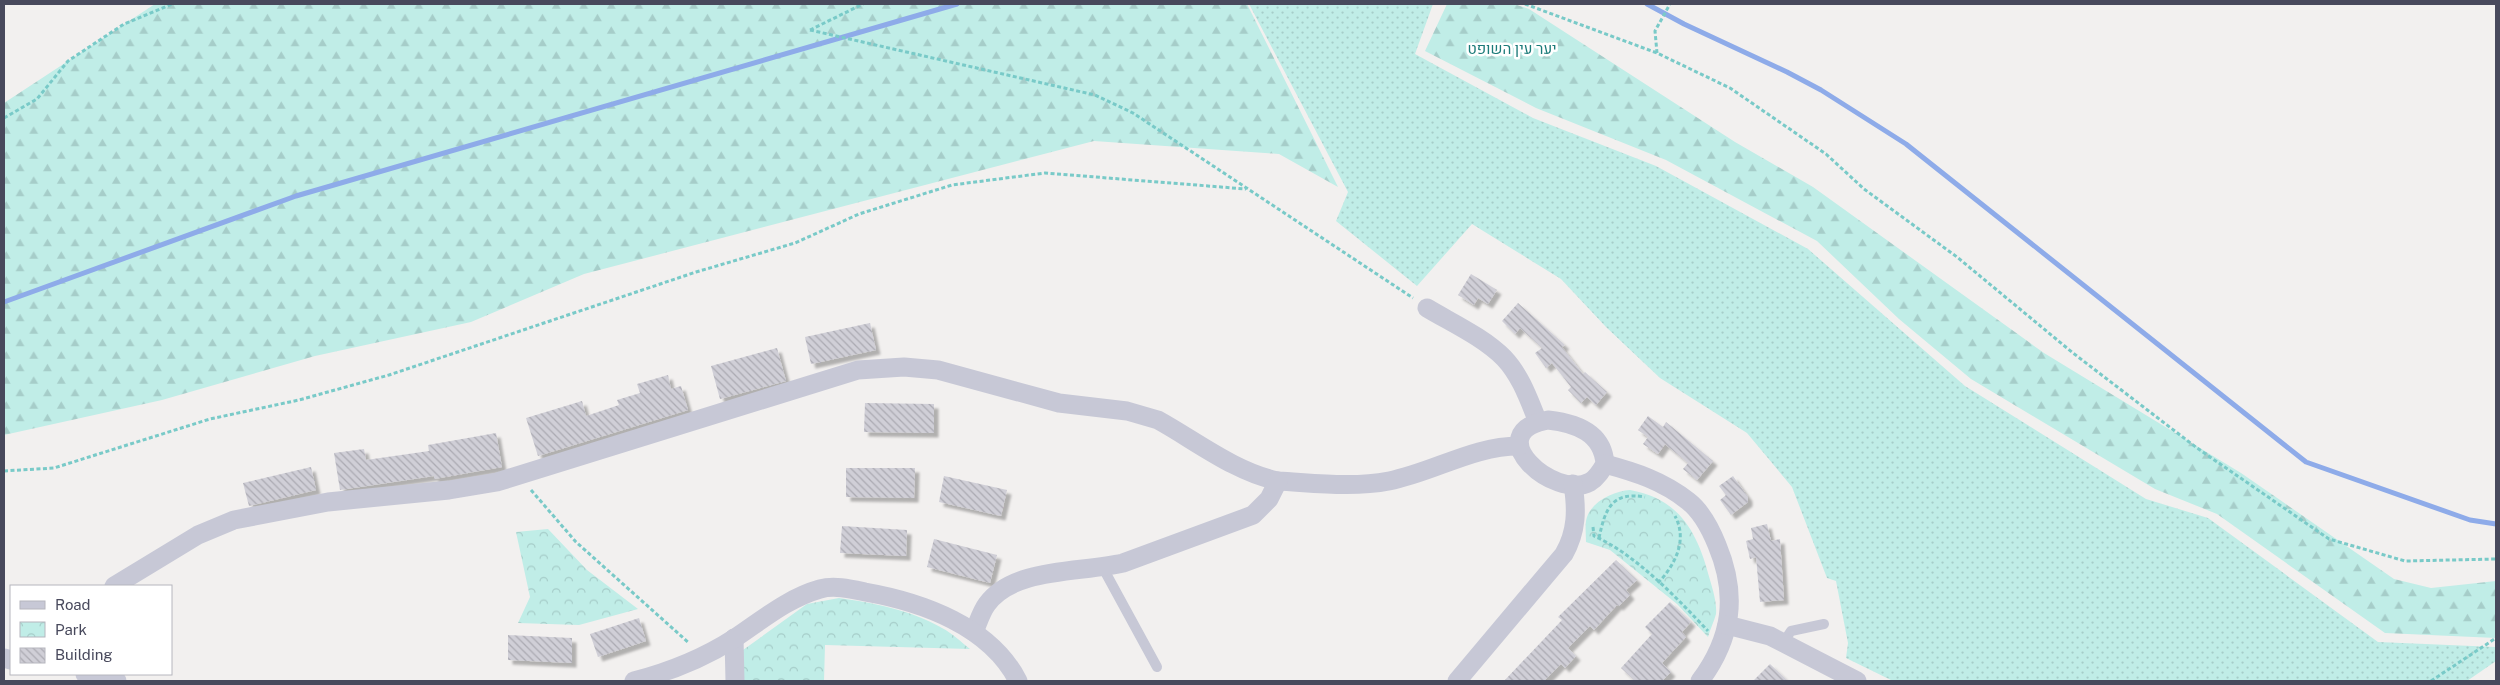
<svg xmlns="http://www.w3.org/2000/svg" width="2500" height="685" font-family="'Public Sans',Heebo,sans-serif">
  <defs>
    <pattern id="grass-dots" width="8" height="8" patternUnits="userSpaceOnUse" patternTransform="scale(1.25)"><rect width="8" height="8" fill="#c0ede7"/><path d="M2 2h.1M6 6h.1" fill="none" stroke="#a6cdc9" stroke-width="1.8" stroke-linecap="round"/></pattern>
    <pattern id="forest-firs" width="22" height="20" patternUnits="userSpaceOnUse" patternTransform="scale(1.25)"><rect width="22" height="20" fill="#c0ede7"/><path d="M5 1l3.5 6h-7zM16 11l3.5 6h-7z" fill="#a6cdc9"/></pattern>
    <pattern id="park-crowns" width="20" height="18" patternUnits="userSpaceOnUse" patternTransform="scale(1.25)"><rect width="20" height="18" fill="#c0ede7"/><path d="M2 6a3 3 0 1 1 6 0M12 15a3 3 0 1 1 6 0" fill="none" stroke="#a6cdc9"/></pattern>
    <pattern id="building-back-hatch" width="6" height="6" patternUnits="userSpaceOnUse" patternTransform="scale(1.25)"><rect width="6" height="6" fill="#d0cfd7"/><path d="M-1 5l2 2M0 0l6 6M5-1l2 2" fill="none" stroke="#abaab2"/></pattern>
    <filter id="shadow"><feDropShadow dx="4.5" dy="4.5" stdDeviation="1" flood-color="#0004"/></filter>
  </defs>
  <rect width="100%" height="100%" fill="#f2f0ef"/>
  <polygon fill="url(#grass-dots)" points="1249,4 1433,4 1415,54 1533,118 1656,166 1808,249 1965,386 2146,499 2208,518 2378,642 2496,647 2496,661 2467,681 1893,681 1846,658 1848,643 1836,581 1827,578 1792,487 1747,433 1660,378 1606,327 1561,279 1472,224 1417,286 1336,221 1348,192"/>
  <g fill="url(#forest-firs)">
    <polygon points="155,4 1247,4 1338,187 1279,154 1094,141 584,274 471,322 315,356 162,400 4,435 4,103"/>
    <polygon points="1447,4 1514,4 1529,9 1735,142 1813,187 2044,353 2241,473 2394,579 2431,588 2496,581 2496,638 2385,633 2217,514 2155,489 1971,379 1899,319 1817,241 1666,160 1536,108 1425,51"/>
  </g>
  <g fill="url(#park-crowns)">
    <path d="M1630,490C1681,499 1698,534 1710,580C1713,590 1717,604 1716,614C1714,622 1710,629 1708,637L1677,604L1610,550L1586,542C1586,535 1585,528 1586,521C1589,502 1614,491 1630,490Z"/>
    <polygon points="548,529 587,570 638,609 579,625 518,623 530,597 516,532"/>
    <path d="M839,598C874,603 911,610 942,628C952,633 961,642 970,649L825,645L824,681H743V650L807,604Z"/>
  </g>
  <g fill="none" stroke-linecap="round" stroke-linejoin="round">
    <g stroke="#8eabe9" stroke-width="5">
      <polyline points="1647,4 1684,24 1787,72 1821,90 1906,144 2306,462 2470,520 2496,524"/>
      <polyline points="4,302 296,196 957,4"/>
    </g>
  </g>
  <g fill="url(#building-back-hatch)" filter="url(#shadow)">
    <polygon points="1471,274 1497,290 1488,304 1478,298 1474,305 1458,295"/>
    <polygon points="1518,303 1565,345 1562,347 1583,374 1585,372 1607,392 1596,405 1587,397 1581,403 1568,390 1571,387 1552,363 1546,368 1535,353 1542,348 1520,328 1515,334 1502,321"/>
    <polygon points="870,323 876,350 811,364 805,337"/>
    <polygon points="777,348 786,381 720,399 711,366"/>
    <polygon points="668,375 671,389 681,386 688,410 538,456 526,418 582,401 586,416 619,405 617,400 640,393 637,384"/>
    <polygon points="865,403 934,404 934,433 864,432"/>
    <polygon points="1648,416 1663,427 1666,422 1713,461 1697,480 1683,469 1688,463 1665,444 1658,454 1643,444 1648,437 1638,430"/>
    <polygon points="496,433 502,467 434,479 434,476 340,490 334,453 364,449 366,460 429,451 428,445"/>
    <polygon points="311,467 316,490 249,506 243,483"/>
    <polygon points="846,468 915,468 914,498 846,497"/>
    <polygon points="944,476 1007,490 1001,516 939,502"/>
    <polygon points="1733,476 1748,497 1748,502 1731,515 1720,500 1726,495 1719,486"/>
    <polygon points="1767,524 1771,541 1780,539 1784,600 1760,602 1756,557 1750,559 1746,541 1753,539 1751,528"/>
    <polygon points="842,526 907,530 906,556 840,553"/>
    <polygon points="934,539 997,555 990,583 927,567"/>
    <polygon points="1616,560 1637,580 1626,590 1630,595 1619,606 1617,605 1594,630 1590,626 1568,648 1576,656 1565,668 1561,664 1544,681 1504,681 1562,620 1558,617"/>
    <polygon points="1670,602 1691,622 1682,632 1686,637 1662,663 1671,672 1662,681 1635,681 1621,668 1652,634 1645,627"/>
    <polygon points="639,618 646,641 598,657 590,634"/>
    <polygon points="508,635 572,638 572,663 508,660"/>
    <polygon points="1770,664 1788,681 1753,681"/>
  </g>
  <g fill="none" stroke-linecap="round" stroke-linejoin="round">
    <g stroke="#79cac8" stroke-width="3" stroke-dasharray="4 2.5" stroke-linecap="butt">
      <polyline points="1525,4 1657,53 1730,88 1826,154 1864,189 1957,257 2073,353 2197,448 2329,539 2405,561 2496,559"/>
      <polyline points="810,30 1095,95 1133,113 1413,298"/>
      <polyline points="810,30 863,4"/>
      <polyline points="1657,53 1655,31 1670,4"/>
      <polyline points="4,118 37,99 68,61 124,24 172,4"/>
      <polyline points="4,471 54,468 210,419 299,400 389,375 696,272 795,243 859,214 952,185 1045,173 1246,189"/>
      <polyline points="531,490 576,542 689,643"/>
      <path d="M1593,527L1594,536C1635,554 1677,598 1708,631"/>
      <path d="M1599,538C1605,510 1611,491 1645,497"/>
      <path d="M1658,583C1675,565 1688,540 1675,516"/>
      <polyline points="2431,681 2496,638"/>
    </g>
    <g stroke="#c7c8d6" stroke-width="10">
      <polyline points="1103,568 1157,667"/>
      <polyline points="1783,643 1791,631 1824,624"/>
    </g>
    <g stroke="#c7c8d6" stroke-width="19">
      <path d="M1427,308C1452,323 1483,337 1504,358C1521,376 1529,400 1538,422"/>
      <path d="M1548,420C1576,423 1603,433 1605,464C1601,471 1597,478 1590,482C1554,501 1478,433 1548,420Z"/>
      <path d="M1605,464C1635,472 1663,481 1688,501C1701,511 1711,530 1717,545C1738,595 1732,638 1700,681"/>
      <path d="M114,586L198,535L234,520L328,502L449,490L497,482L858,370L904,367L938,370L1059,403L1127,411L1158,420C1196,441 1235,472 1278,481C1315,483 1353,488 1389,481C1434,472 1473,446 1519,446"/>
      <polyline points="1727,625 1770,636 1857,681"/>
      <path d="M974,632C978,623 981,612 987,604C1014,567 1081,573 1123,563L1253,515L1269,499L1278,481"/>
      <polyline points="734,638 735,681"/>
      <polyline points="4,658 11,660"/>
      <polyline points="85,674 117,681"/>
      <path d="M634,681C669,672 704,658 735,638C762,620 788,598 820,589C834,585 851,589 865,592C922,602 990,626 1018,681"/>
      <path d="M1457,681L1564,554C1577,531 1577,510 1573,484"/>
    </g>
  </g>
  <g text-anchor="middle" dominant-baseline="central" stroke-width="5" stroke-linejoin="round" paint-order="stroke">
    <g font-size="15" fill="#1b7b79" stroke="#fff">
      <text x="1512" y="48">יער עין השופט</text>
    </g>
  </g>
  <rect width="2500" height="685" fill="none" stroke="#48495c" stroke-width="10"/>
  <rect x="10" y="585" width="162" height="90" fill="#ffffff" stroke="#b6b6be"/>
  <rect x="20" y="601" width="25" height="8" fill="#c7c8d6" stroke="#b6b6be"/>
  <text x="55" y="610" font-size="15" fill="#48495c">Road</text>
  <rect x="20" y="622" width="25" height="15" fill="url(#park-crowns)" stroke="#b6b6be"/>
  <text x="55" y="635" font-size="15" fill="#48495c">Park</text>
  <rect x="20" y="648" width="25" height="15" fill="url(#building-back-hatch)" stroke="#b6b6be"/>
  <text x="55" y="660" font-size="15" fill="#48495c">Building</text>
</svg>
